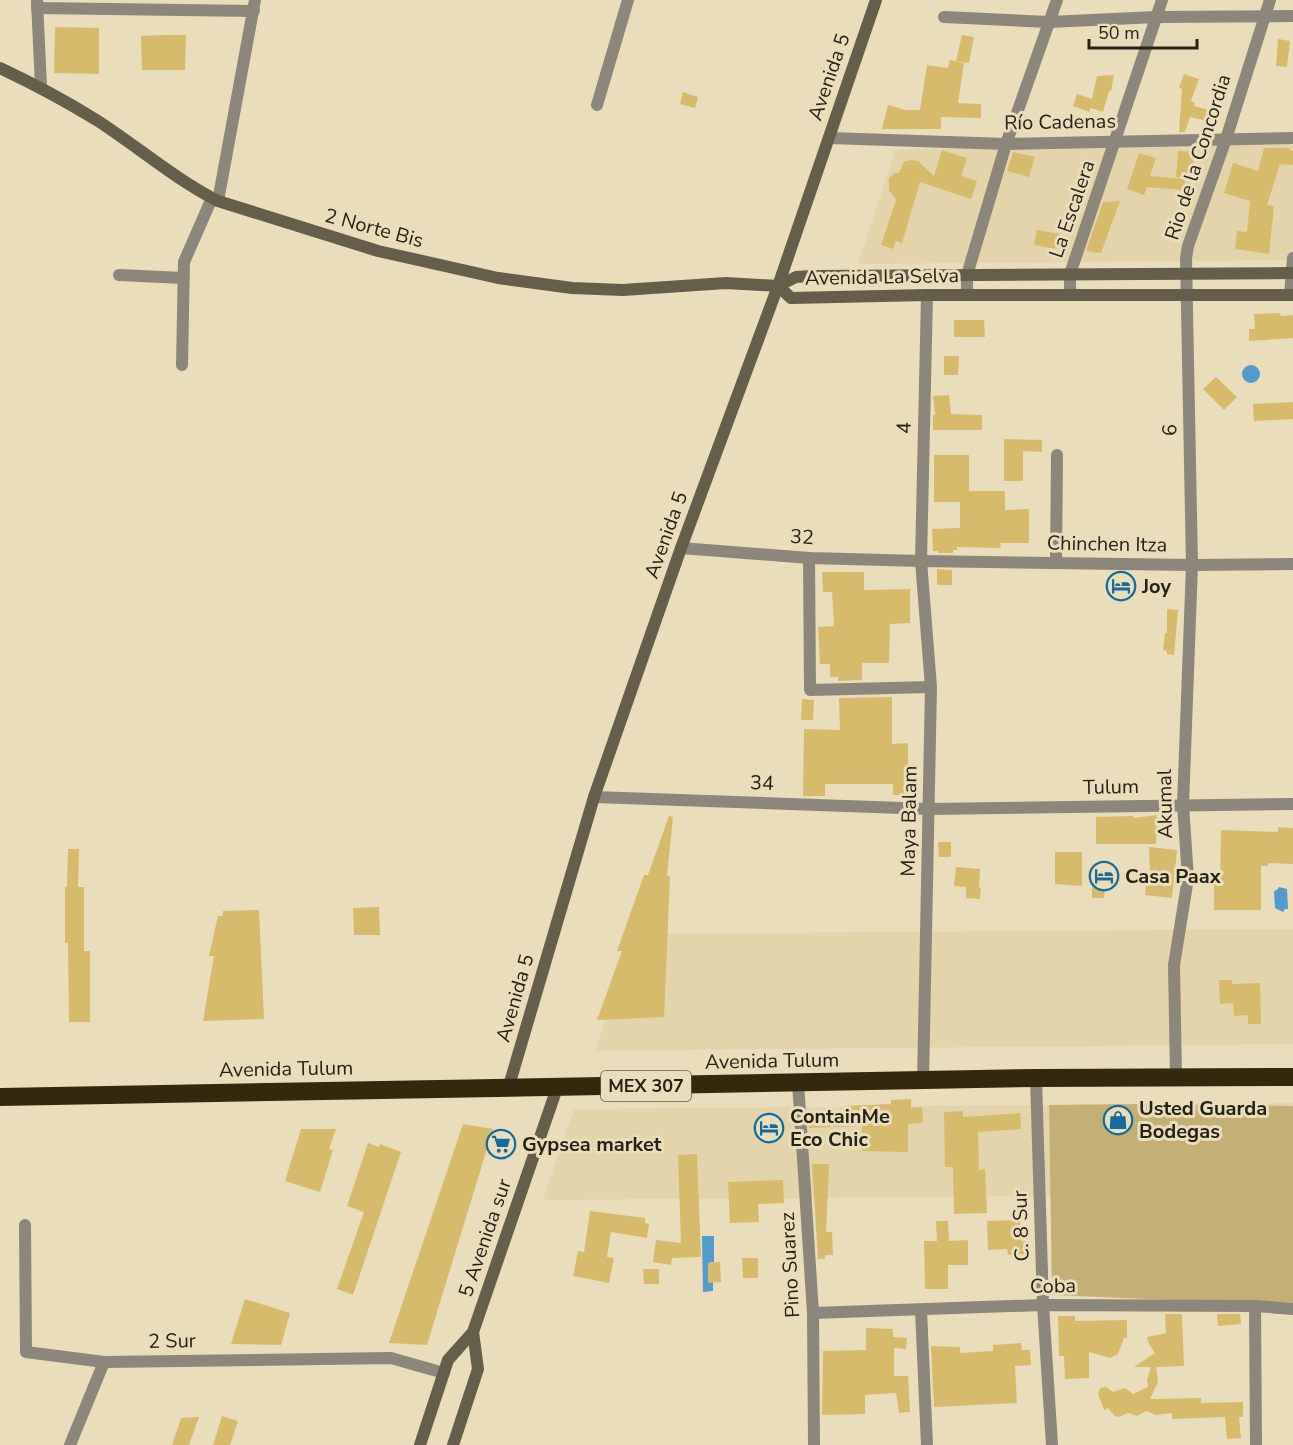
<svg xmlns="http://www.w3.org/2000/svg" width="1293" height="1445" font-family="'Nunito Sans',sans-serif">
  <rect width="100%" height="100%" fill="#e9ddbc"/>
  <g fill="#e3d4ab">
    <polygon points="1293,144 1293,260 858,264 896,149"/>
    <polygon points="1293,929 1293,1044 595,1051 635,934"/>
    <polygon points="1293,1103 1293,1194 543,1200 574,1109"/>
  </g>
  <polygon fill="#c4b077" points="1138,1104 1293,1106 1293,1305 1052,1295 1049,1105"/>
  <g fill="#539bcc">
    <circle cx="1251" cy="374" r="9"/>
    <polygon points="1279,887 1287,889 1288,909 1285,909 1283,912 1275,908 1274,891 1277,890"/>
    <polygon points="702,1236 714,1236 714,1262 708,1263 708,1282 713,1282 713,1291 703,1292"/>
  </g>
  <g fill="#d7bb6c">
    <polygon points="55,27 99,28 99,74 54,73"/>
    <polygon points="164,35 186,35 185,70 142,70 141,36"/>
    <polygon points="962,35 974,37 969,63 956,61"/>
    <polygon points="1278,39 1290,41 1287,67 1276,66"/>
    <polygon points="950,60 964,63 958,103 981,104 981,118 941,117 941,129 882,129 888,105 906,110 920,110 927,65 948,68"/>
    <polygon points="1184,74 1199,79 1191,101 1195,103 1194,106 1210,110 1207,121 1190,117 1185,132 1179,132 1182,89 1179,88"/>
    <polygon points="1114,75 1111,91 1109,91 1103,112 1091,108 1089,112 1073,106 1077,94 1092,99 1097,76"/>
    <polygon points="683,92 698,97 695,108 680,104"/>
    <polygon points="1264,148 1290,148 1290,150 1293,151 1293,165 1280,164 1267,205 1274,206 1269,254 1235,249 1237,231 1247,232 1250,201 1224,193 1233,163 1258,171"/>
    <polygon points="942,150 967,158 961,176 977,181 971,199 920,182 902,243 896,241 893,249 881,245 896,200 889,190 889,178 895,173 899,173 904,162 911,160 918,161 934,176"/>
    <polygon points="1178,151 1194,152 1192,178 1176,177"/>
    <polygon points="1013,152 1035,157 1029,177 1007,171"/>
    <polygon points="1139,153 1156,158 1150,176 1185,179 1184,190 1147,187 1144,195 1127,189"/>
    <polygon points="1120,201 1101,253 1086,251 1103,202"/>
    <polygon points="1037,230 1060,234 1057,249 1034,245"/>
    <polygon points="1280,313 1281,316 1293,315 1293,338 1249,341 1249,329 1255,329 1254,314"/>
    <polygon points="954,320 984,320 985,337 954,337"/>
    <polygon points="944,356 959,356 958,375 944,375"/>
    <polygon points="1216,377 1237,397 1224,410 1203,389"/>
    <polygon points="949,395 951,414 982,415 982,430 933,430 933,415 935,415 933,396"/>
    <polygon points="1293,402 1293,419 1254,421 1253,404"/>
    <polygon points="1004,439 1042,440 1042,452 1023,451 1023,481 1004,481"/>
    <polygon points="934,455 969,455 969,491 1005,491 1005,510 1029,509 1029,543 1000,543 1001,548 957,547 957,550 953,550 953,553 938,553 938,551 933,551 932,529 960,528 960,502 934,502"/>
    <polygon points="937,569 952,570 952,585 937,585"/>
    <polygon points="822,572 864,572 864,590 910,589 910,623 890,624 889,663 862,663 862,680 838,681 838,677 830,677 830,664 820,664 818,627 834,626 832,592 823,592"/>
    <polygon points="1167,609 1178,610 1174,655 1167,654 1167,651 1163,650 1165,633 1167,633"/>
    <polygon points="892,697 892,744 908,743 908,795 893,795 893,784 825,784 825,796 803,796 804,729 840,730 839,698"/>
    <polygon points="802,699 814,700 813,720 801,720"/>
    <polygon points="1157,815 1156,844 1096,844 1096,817 1133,816 1133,818"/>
    <polygon points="669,816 673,817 667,876 670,876 664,1017 597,1020 622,951 617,951 644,875 648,875"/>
    <polygon points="1278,827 1293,828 1293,864 1268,863 1268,866 1261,866 1261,910 1214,910 1214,880 1220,880 1221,830 1278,832"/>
    <polygon points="938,842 951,842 951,857 939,857"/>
    <polygon points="1149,847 1177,850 1172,898 1145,895 1147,874 1150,874"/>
    <polygon points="68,849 79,849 78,887 84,887 84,951 90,951 90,1022 69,1022 68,943 65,943 65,887 67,887"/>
    <polygon points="1055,852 1082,852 1082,886 1055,884"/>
    <polygon points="956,867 980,869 979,888 981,888 980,899 966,898 966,887 954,886"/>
    <polygon points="1092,886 1105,886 1104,898 1092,898"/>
    <polygon points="379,907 380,935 354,935 353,908"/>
    <polygon points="259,910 264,1019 203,1021 214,956 209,956 218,916 223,916 223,911"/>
    <polygon points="1219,980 1232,980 1232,984 1260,983 1261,1024 1248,1024 1248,1015 1234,1016 1233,1003 1220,1004"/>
    <polygon points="911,1099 911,1108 922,1107 923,1123 908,1124 908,1152 862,1151 862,1126 835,1127 831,1112 845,1112 844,1106 891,1104 891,1100"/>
    <polygon points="963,1111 963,1117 1020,1113 1021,1129 978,1132 979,1170 985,1169 987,1213 954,1214 953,1167 945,1167 944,1112"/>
    <polygon points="808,1115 831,1116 831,1127 809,1128"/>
    <polygon points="463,1124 493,1129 427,1345 389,1343"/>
    <polygon points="301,1129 336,1129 329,1149 333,1150 320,1192 285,1181"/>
    <polygon points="368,1143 379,1147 380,1144 401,1152 353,1295 337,1289 364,1212 347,1206"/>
    <polygon points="697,1154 701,1257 672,1258 671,1265 653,1262 656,1240 681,1243 678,1155"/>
    <polygon points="812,1164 829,1164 826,1232 832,1232 833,1255 825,1255 825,1259 818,1259"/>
    <polygon points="783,1180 784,1203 758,1204 759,1222 730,1223 728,1182"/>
    <polygon points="590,1211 645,1218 645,1223 649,1224 647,1238 611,1232 607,1257 614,1258 609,1283 573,1276 578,1251 584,1252"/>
    <polygon points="1020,1220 1021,1241 1026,1241 1025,1254 1008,1255 1007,1249 988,1250 987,1221"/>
    <polygon points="936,1221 948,1221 949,1241 968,1240 968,1265 948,1265 948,1289 925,1289 924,1241 937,1241"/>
    <polygon points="742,1258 758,1258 758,1278 743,1278"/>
    <polygon points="720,1262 721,1282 708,1283 708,1263"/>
    <polygon points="643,1269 659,1269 659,1284 644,1284"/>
    <polygon points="245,1299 290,1313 281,1345 231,1344"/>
    <polygon points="1165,1314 1182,1314 1184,1366 1156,1367 1158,1382 1150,1399 1201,1398 1201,1403 1243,1402 1243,1417 1239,1417 1241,1438 1227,1439 1225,1417 1172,1419 1172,1413 1156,1415 1146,1411 1137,1416 1128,1413 1119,1417 1115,1416 1108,1408 1104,1410 1098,1394 1100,1388 1106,1387 1113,1392 1125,1388 1133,1394 1148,1387 1147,1380 1151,1367 1134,1367 1155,1353 1149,1344 1147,1337 1166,1333"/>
    <polygon points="1217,1314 1240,1314 1241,1324 1218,1326"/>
    <polygon points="1058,1316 1075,1316 1075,1321 1127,1320 1127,1338 1124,1338 1118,1354 1110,1358 1089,1352 1089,1378 1065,1379 1064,1356 1059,1356"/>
    <polygon points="866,1328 893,1329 893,1337 907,1338 906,1349 894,1348 894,1376 908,1376 910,1412 899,1413 896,1393 865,1395 865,1414 822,1415 823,1351 866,1350"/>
    <polygon points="1021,1343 1022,1350 1030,1350 1031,1365 1015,1366 1017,1403 934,1407 931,1346 960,1347 960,1353 993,1351 993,1345"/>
    <polygon points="222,1416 238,1421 230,1445 213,1445"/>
    <polygon points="199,1417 189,1445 172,1445 181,1418"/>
  </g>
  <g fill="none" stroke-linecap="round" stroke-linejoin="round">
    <g stroke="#8c877a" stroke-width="12">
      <polyline points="37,1 41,87"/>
      <polyline points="37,8 254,11"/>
      <polyline points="944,17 1049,22 1156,17 1293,16"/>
      <polyline points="597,105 628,0"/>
      <polyline points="829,138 1006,144 1293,138"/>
      <polyline points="218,201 255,0"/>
      <polyline points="119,275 183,278"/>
      <polyline points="967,295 967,275 1006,144 1057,0"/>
      <polyline points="1070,295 1070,274 1162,0"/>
      <polyline points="1290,295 1293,258"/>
      <polyline points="182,365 184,262 212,198"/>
      <polyline points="681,548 809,558 921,561 1192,565 1293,564"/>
      <polyline points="809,558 810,690 931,687"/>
      <polyline points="1056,562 1057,455"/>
      <polyline points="594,797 929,809 1293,804"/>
      <polyline points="1176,1077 1174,965 1188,878 1183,805 1192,565 1186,258 1188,246 1226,139 1270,0"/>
      <polyline points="1036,1078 1043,1305 1052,1445"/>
      <polyline points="923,1081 931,687 921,561 927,295"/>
      <polyline points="798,1082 813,1313 814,1445"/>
      <polyline points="25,1225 26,1352 104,1362 391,1358 444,1373"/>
      <polyline points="1255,1306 1256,1445"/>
      <polyline points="921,1310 927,1445"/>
      <polyline points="813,1313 1043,1305 1255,1306 1293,1309"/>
      <polyline points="70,1445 104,1362"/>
    </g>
    <g stroke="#655e4a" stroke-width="12">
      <path d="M0,68C34,84 66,101 98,121C138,147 175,179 218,201L378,251L498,278L572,288L623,290L726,283L778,286L796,277L813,276L1293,273"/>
      <polyline points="778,286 791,298 927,295 1293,295"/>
      <polyline points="508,1089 594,797 681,548 778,286 876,0"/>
      <polyline points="420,1445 448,1360 473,1332 557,1088"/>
      <polyline points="453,1445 478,1369 473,1332"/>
    </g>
    <polyline stroke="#33290d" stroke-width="18" points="0,1097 1036,1078 1293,1077"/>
  </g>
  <defs>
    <g id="hotel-ring" transform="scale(1.5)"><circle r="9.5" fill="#e9ddbc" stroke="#176b9c" stroke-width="1.5"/><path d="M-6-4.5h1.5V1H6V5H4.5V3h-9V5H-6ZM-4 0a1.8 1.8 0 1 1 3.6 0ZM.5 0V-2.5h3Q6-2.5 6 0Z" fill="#176b9c"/></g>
    <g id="shop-ring" transform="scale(1.5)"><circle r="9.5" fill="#e9ddbc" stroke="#176b9c" stroke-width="1.5"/><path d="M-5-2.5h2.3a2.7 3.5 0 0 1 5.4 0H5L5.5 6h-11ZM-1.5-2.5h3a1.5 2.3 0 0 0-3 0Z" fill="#176b9c"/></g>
    <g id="supermarket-ring" transform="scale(1.5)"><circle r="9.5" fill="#e9ddbc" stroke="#176b9c" stroke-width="1.5"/><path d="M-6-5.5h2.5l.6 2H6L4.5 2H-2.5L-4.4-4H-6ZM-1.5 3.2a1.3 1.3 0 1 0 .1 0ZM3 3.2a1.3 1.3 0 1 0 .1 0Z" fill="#176b9c"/></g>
  </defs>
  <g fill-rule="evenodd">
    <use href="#hotel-ring" x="1121" y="586"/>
    <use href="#hotel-ring" x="1104" y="876"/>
    <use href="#shop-ring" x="1118" y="1120"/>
    <use href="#hotel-ring" x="769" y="1128"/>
    <use href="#supermarket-ring" x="501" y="1144"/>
  </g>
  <g text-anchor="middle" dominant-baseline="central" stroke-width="6" stroke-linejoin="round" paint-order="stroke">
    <rect fill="#e9ddbc" stroke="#615a48" stroke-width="1.5" x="601" y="1071" width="90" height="30" rx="4.5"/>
    <g font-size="18" font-weight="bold" fill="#272216">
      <text x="646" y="1086">MEX 307</text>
    </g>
    <g font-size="20" fill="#272216" stroke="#e9ddbc">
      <text transform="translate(829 77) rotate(-71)">Avenida 5</text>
      <text transform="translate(1060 122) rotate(-1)">Río Cadenas</text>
      <text transform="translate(1198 157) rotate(-72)">Rio de la Concordia</text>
      <text transform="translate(1072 209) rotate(-71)">La Escalera</text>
      <text transform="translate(374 228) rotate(15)">2 Norte Bis</text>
      <text transform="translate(882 277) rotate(-1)">Avenida La Selva</text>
      <text transform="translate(904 428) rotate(-89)">4</text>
      <text transform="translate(1170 430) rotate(-91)">6</text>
      <text transform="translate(666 535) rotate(-70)">Avenida 5</text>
      <text transform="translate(802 537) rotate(4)">32</text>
      <text transform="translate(1107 544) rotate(1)">Chinchen Itza</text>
      <text transform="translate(762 783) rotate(2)">34</text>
      <text transform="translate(1111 787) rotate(-1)">Tulum</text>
      <text transform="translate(1165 804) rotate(-91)">Akumal</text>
      <text transform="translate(909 821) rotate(-89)">Maya Balam</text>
      <text transform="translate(515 998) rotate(-74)">Avenida 5</text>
      <text transform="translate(772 1061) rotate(-1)">Avenida Tulum</text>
      <text transform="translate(286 1069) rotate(-1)">Avenida Tulum</text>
      <text transform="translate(1021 1226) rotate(-92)">C. 8 Sur</text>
      <text transform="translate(485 1238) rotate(-71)">5 Avenida sur</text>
      <text transform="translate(790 1265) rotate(-93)">Pino Suarez</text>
      <text transform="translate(1053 1286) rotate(-1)">Coba</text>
      <text transform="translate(172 1341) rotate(-1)">2 Sur</text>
    </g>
    <g font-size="20" font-weight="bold" fill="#272216" stroke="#e9ddbc" text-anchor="start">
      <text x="1142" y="586">Joy</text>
      <text x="1125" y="876">Casa Paax</text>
      <text x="1139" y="1108">Usted Guarda<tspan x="1139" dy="23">Bodegas</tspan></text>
      <text x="790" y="1116">ContainMe<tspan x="790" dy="23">Eco Chic</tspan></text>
      <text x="522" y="1144">Gypsea market</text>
    </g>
  </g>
  <path d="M1089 39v9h108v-9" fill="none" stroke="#272216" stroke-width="3"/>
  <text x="1098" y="39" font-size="18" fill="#272216" stroke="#e9ddbc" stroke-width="4.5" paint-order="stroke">50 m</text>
</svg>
